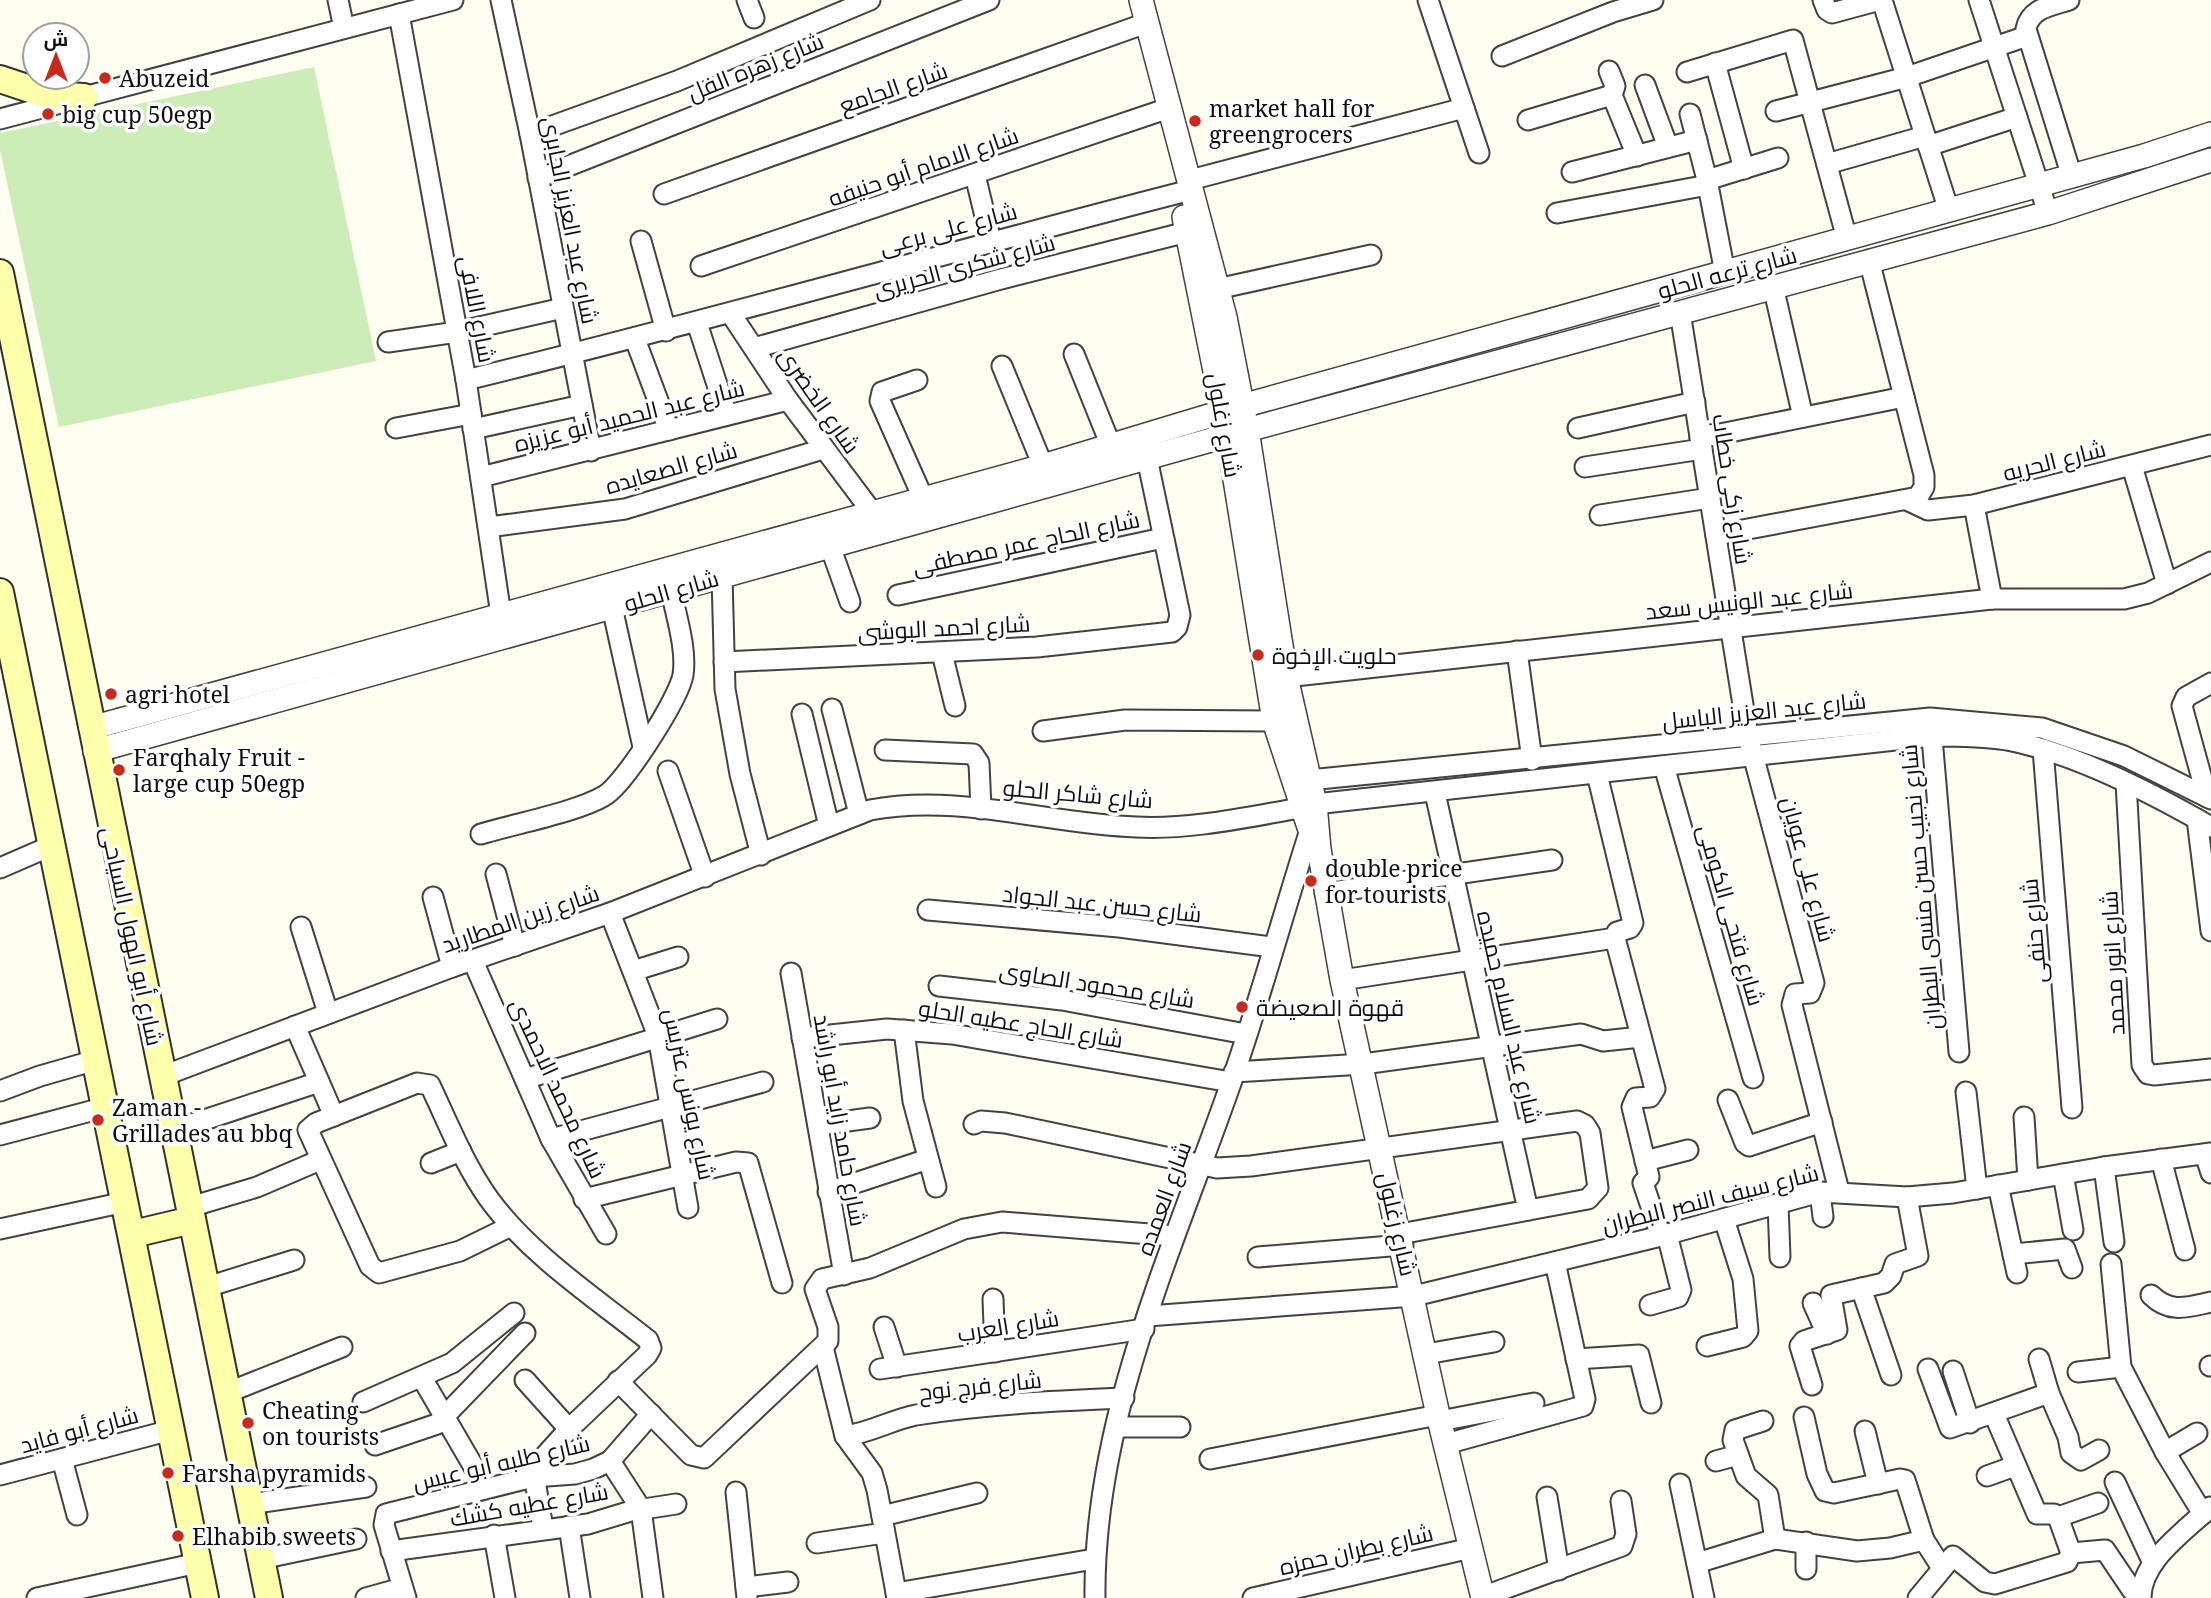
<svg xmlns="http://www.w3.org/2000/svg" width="2211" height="1598" font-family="'Noto Serif',Cairo,serif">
  <rect width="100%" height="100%" fill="#fffef0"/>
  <polygon fill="#ccedb7" points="314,67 376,361 59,427 0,150 0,133"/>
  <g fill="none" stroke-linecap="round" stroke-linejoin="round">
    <g stroke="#424242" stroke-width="23">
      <g id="minor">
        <polyline points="338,0 344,28"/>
        <polyline points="501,0 530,134 591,451"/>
        <polyline points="747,0 754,18"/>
        <polyline points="1428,0 1479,153"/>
        <polyline points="1823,0 1827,10 1832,13 1880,0"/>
        <polyline points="1882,0 1949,211"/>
        <polyline points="1979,0 2048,213"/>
        <path d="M2069,0C2051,6 2030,8 2026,29L2072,177"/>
        <polyline points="399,14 466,380 501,615"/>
        <polyline points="1502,56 1613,12 1653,0"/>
        <polyline points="1715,63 1744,169"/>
        <polyline points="1609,71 1615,86 1612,95"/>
        <polyline points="1687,72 1793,40 1847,239"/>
        <polyline points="1645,85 1668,147"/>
        <polyline points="1776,111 1907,77 2027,36"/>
        <polyline points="1690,114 1707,180 1725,273"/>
        <polyline points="0,119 453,0"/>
        <polyline points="1528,120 1612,95 1637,156"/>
        <polyline points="530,134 677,81 870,0"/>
        <polyline points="1928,146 2017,117"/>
        <polyline points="1827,164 1925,136"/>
        <polyline points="1572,172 1697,140"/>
        <polyline points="975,175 991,241"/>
        <polyline points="538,178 989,0"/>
        <polyline points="1190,180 1464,108"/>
        <polyline points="1707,180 1778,158"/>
        <polyline points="664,194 1138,26"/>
        <polyline points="1557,213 1708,185"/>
        <polyline points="641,241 666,331"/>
        <polyline points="701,266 1160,111"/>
        <polyline points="1773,286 1803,417"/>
        <polyline points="1217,289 1371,255"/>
        <polyline points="1680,312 1748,736 1814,983 1810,993 1795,994 1792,1005 1839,1191"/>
        <polyline points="731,314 788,400 872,512"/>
        <polyline points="697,323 727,415"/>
        <polyline points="635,339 669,430"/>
        <polyline points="388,342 457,332 563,308"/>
        <polyline points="754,348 1001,279 1187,232"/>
        <polyline points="1074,354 1111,446"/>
        <polyline points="1002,366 1043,466"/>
        <path d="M466,380C705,322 941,254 1179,193"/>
        <polyline points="917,380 882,392 880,401 923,498"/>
        <polyline points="396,428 471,414"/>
        <polyline points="1578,428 1695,402"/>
        <polyline points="473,429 582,405"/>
        <polyline points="1700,438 1904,397"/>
        <polyline points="2132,466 2167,584"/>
        <polyline points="1585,467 1702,449"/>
        <polyline points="481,477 788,400"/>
        <polyline points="1909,501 1928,510 1974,505 2211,445"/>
        <polyline points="1974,505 1992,599"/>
        <polyline points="1600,515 1710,498"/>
        <polyline points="489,527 625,509 823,449"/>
        <polyline points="1716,535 1918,497 1924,487 1924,475 1869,260"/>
        <polyline points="830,546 850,602"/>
        <polyline points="722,576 725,689 740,774 761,855"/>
        <polyline points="898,595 1163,538"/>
        <polyline points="612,607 643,747"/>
        <polyline points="1517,651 1532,760"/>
        <polyline points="942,653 955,706"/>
        <polyline points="724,662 1037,647 1172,632 1177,627 1180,615 1147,458"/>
        <polyline points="1286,677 1992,599 2124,599 2148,593 2211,562"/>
        <polyline points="832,709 859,814"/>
        <polyline points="802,714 829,826"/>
        <polyline points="1931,726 1959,1052"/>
        <polyline points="1043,731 1125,720 1274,721"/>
        <polyline points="2043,749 2072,1108"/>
        <polyline points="885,750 973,754 979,763 981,809"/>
        <polyline points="1664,766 1753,1078"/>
        <polyline points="668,771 705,877"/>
        <polyline points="1597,774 1633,923 1630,928 1617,932 1615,938 1655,1089 1650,1097 1636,1098 1632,1107 1649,1177 1643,1183 1661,1236"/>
        <polyline points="1309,780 1930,718 2042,728 2124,756 2211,799"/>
        <polyline points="2126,783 2142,1065 2148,1074 2154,1075 2211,1069"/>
        <polyline points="1435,793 1528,1210"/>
        <polyline points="2207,797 2182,706 2186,697 2211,683"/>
        <path d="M1315,804L1932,736C1957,736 1982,736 2007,740C2075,753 2152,793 2211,827"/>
        <polyline points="2197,819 2211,931"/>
        <path d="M481,834C514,824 577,812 604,796C624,785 679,698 683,675C687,649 676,616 671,590"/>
        <polyline points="0,868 53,845"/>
        <polyline points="496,874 515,946"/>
        <polyline points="1325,893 1552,860"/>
        <polyline points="433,897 452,967"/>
        <polyline points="928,910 1119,927 1272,947"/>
        <polyline points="610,913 658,1036 688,1208"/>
        <polyline points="301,927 328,1013"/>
        <polyline points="473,961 551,1139 606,1234"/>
        <polyline points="633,971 678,957"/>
        <polyline points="791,973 844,1275"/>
        <polyline points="1342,980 1615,938"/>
        <polyline points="939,986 1062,1000 1246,1034"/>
        <polyline points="295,1026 334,1116"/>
        <polyline points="904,1030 913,1101 936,1187"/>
        <polyline points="802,1038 887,1029 952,1034 1231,1082"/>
        <polyline points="1234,1072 1363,1064 1581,1034 1603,1041 1641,1037"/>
        <path d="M163,1076L452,967L610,913L870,810C958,793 1048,824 1136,827C1190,830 1247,817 1300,808"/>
        <polyline points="525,1079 717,1019"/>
        <polyline points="0,1091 40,1076 96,1060"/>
        <polyline points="1966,1092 1977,1189"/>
        <polyline points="1728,1100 1745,1143 1749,1146 1822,1122"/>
        <polyline points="2024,1117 2028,1180"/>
        <polyline points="974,1124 981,1121 1005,1123 1217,1168 1251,1166 1577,1121 1585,1125 1590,1133 1598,1188 1588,1199 1400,1234"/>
        <polyline points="818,1125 870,1118"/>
        <polyline points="174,1130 319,1082"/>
        <polyline points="0,1135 106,1107"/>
        <polyline points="551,1139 763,1082"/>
        <polyline points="2205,1154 2211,1173"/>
        <polyline points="2161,1159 2185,1250"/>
        <polyline points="1645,1161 1688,1150"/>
        <polyline points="431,1163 461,1151"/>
        <polyline points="2104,1167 2114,1242"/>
        <polyline points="2063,1174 2073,1230"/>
        <polyline points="1998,1185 2017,1273"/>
        <polyline points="828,1192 928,1159"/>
        <polyline points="1820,1192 1823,1217"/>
        <polyline points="584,1199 736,1162 748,1163 782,1283"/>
        <polyline points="1778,1204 1780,1257"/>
        <polyline points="190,1207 257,1187 320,1160"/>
        <path d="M511,1226L460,1251L379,1273L370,1266L308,1130L316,1123L417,1083L430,1085C448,1123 464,1164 489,1199C530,1255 594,1297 648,1340L651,1348L647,1355L569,1429L533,1469L543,1528"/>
        <polyline points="0,1229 125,1202"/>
        <polyline points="2013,1254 2065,1249 2072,1268"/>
        <polyline points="1258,1257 1403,1245"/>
        <polyline points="2111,1264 2121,1367"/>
        <polyline points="207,1287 294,1260"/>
        <polyline points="1861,1288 1891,1375"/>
        <path d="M2151,1295C2170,1314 2188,1307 2211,1302"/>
        <polyline points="993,1299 995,1352"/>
        <polyline points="1813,1303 1827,1334"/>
        <polyline points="1650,1305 1678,1297 1681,1290 1667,1234"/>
        <polyline points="1148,1316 1414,1296 1661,1236 1820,1192 1907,1197 1953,1193 2104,1167 2211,1153"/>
        <polyline points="884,1327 897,1367"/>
        <polyline points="1707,1346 1743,1337 1748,1331 1743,1279 1724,1219"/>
        <polyline points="823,1347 845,1436 872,1473 877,1490 897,1598"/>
        <polyline points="1426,1354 1494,1342"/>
        <polyline points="1576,1359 1639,1355 1651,1403"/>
        <polyline points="2039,1359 2049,1393 2068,1437 2071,1453 2081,1460 2099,1450"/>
        <polyline points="2210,1366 2211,1366"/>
        <polyline points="880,1369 1144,1329"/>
        <polyline points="1928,1369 1950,1428 2049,1393"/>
        <polyline points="1953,1371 1970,1423"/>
        <polyline points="2078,1372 2121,1367 2165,1452 2203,1514"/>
        <polyline points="422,1378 486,1488"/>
        <polyline points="525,1380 569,1429"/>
        <polyline points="618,1381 691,1455 704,1458 828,1341 828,1327 815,1289 822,1279 870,1268 964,1229 1002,1222 1174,1236"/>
        <polyline points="1812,1385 1800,1346 1804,1341 1837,1330 1831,1295 1884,1283 1891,1276 1895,1264 1918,1256 1907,1197"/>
        <polyline points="229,1392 342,1347"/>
        <polyline points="363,1402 452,1363 514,1313"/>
        <polyline points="1994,1414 2037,1514 2054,1514 2058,1517"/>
        <polyline points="1804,1417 1817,1474 1825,1491 1834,1493 1900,1479 1905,1480 1924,1540 1942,1568"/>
        <polyline points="1440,1421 1534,1403"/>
        <polyline points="1763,1421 1735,1430 1733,1440 1746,1476 1768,1495 1775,1539"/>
        <polyline points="1117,1427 1180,1427"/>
        <polyline points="1865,1431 1878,1484"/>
        <path d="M845,1436C870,1433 891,1420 916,1415C985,1404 1055,1401 1124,1398"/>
        <polyline points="1446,1444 1583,1406 1585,1399 1555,1262"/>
        <polyline points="375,1445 437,1424 525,1333"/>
        <polyline points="2165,1452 2197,1433"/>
        <polyline points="62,1459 77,1515"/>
        <polyline points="1210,1459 1438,1415"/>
        <polyline points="610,1461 641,1509 653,1598"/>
        <polyline points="1716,1461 1738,1455"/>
        <polyline points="0,1475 171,1430"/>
        <polyline points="1987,1476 2015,1466"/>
        <polyline points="2115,1482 2153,1563"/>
        <polyline points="1680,1484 1704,1598"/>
        <polyline points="736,1492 747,1598"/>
        <polyline points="1547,1497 1559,1570"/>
        <polyline points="250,1504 366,1487"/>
        <polyline points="882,1516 977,1493"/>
        <polyline points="2058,1517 2098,1503"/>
        <polyline points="2058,1517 2071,1553"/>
        <polyline points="569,1526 580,1598"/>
        <polyline points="494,1535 505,1598"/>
        <polyline points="817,1543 884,1533"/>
        <polyline points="391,1551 588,1524 631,1511 676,1504"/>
        <polyline points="2071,1553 2105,1550 2132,1590"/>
        <polyline points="261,1559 356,1539"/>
        <polyline points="1697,1563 1775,1539 1857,1551 1890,1548 1924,1540"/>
        <polyline points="1806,1569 1806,1542"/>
        <polyline points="746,1587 788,1582"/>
        <polyline points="896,1593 1094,1559"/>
        <polyline points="1482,1597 1622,1546 1626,1534 1621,1501"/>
        <polyline points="37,1598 198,1563"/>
        <polyline points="366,1598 402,1588"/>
        <polyline points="406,1598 384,1525 386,1514 533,1477 575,1474 593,1469 610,1461 651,1414"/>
        <path d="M1095,1598C1093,1419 1173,1249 1231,1083C1260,1000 1283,914 1310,830L1317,826"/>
        <polyline points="1253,1598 1471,1548"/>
        <polyline points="1918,1598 1953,1556 1985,1582 1995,1584 2067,1562 2071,1553"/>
        <path d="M2141,1598C2141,1560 2185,1532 2210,1507"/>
      </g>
    </g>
    <g stroke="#424242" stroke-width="26">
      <g id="tertiary">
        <polyline points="1141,0 1225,317 1247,430 1286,677 1315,804 1319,849 1342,980 1438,1415 1483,1598"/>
        <polyline points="1184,217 1228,436 1274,721 1309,827"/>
        <polyline points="91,728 1043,466 1242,406 2144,156 2211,134"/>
        <polyline points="95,751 1247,430 2048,213 2211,160"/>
      </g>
    </g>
    <g stroke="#313131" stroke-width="30">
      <g id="secondary">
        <polyline points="0,79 48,95 84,97"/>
        <polyline points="0,273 269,1598"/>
        <polyline points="0,592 205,1598"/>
        <polyline points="133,1234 192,1220"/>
      </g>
    </g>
    <use href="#minor" stroke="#fff" stroke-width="19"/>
    <use href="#tertiary" stroke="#fff" stroke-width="23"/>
    <use href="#secondary" stroke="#feffab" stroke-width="26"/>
  </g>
  <g fill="#c92a1c" stroke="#fff" stroke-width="2.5">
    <circle cx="105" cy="78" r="7"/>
    <circle cx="48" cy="114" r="7"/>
    <circle cx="1195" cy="121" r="7"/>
    <circle cx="1258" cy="655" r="7"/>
    <circle cx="111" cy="694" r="7"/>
    <circle cx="119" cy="770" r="7"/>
    <circle cx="1311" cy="881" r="7"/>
    <circle cx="1242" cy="1007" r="7"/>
    <circle cx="98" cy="1120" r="7"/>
    <circle cx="248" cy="1423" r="7"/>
    <circle cx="168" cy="1473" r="7"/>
    <circle cx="178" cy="1536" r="7"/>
  </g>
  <g text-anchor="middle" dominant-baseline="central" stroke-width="7" stroke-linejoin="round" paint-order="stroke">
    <g font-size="23" fill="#0f0f0f" stroke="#fff">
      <text transform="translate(755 66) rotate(-22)">شارع زهره الفل</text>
      <text transform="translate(893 87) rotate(-19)">شارع الجامع</text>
      <text transform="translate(923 166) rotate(-19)">شارع الامام أبو حنيفه</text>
      <text transform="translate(571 220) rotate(79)">شارع عبد العزيز الجابرى</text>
      <text transform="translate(948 228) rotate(-15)">شارع على برعى</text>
      <text transform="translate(964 265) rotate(-15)">شارع شكرى الحريرى</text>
      <text transform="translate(1727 272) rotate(-15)">شارع ترعه الحلو</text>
      <text transform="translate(478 309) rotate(79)">شارع اللافى</text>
      <text transform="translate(820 400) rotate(55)">شارع الخضرى</text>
      <text transform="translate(629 415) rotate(-14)">شارع عبد الحميد أبو عزيزه</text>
      <text transform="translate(1225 425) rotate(80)">شارع زغلول</text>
      <text transform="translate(2054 460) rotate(-14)">شارع الحريه</text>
      <text transform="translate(671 467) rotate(-16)">شارع الصعايده</text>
      <text transform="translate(1733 489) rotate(81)">شارع زكى خطاب</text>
      <text transform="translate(1026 542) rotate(-12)">شارع الحاج عمر مصطفى</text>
      <text transform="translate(671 590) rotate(-16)">شارع الحلو</text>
      <text transform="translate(1749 600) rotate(-6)">شارع عبد الونيس سعد</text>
      <text transform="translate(944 627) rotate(-3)">شارع احمد البوشى</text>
      <text transform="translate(1764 710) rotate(-6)">شارع عبد العزيز الباسل</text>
      <text transform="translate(1078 793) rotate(5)">شارع شاكر الحلو</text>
      <text transform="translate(1809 869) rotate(75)">شارع على عويان</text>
      <text transform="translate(1920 887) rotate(-95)">شارع نجيب حسن منسى البطران</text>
      <text transform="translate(1102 903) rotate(6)">شارع حسن عبد الجواد</text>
      <text transform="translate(1732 915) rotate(74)">شارع فتحى الكومى</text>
      <text transform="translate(520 918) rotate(-19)">شارع زين المطاريد</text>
      <text transform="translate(2033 931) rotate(-95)">شارع حنفى</text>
      <text transform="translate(133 936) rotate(78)">شارع أبو الهول السياحى</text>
      <text transform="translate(2112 963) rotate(-93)">شارع انور محمد</text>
      <text transform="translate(1097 984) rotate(9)">شارع محمود الصاوى</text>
      <text transform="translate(1510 1017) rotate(77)">شارع عبد السلام حميده</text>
      <text transform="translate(1021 1023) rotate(9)">شارع الحاج عطيه الحلو</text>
      <text transform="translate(559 1088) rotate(65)">شارع محمد الاحمدى</text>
      <text transform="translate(690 1094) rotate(78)">شارع يونس عتريس</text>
      <text transform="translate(841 1120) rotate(80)">شارع حامد زايد أبو راشد</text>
      <text transform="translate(1163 1198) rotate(-70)">شارع العمده</text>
      <text transform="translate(1710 1198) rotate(-14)">شارع سيف النصر البطران</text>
      <text transform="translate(1398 1224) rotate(77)">شارع زغلول</text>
      <text transform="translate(1008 1325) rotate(-9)">شارع العرب</text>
      <text transform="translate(980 1385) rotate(-6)">شارع فرج نوح</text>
      <text transform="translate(79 1429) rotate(-15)">شارع أبو فايد</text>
      <text transform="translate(501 1462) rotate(-13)">شارع طلبه أبو عيس</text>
      <text transform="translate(529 1504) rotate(-10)">شارع عطيه كشك</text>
      <text transform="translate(1356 1549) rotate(-13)">شارع بطران حمزه</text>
    </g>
    <g font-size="23" fill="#0f0f0f" stroke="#fff" text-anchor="start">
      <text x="119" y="78">Abuzeid</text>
      <text x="1209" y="108">market hall for<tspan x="1209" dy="26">greengrocers</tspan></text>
      <text x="62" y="114">big cup 50egp</text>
      <text x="1272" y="655">حلويت الإخوة</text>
      <text x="125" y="694">agri hotel</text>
      <text x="133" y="757">Farqhaly Fruit -<tspan x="133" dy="26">large cup 50egp</tspan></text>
      <text x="1325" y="868">double price<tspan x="1325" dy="26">for tourists</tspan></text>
      <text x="1256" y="1007">قهوة الصعيضة</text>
      <text x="112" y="1107">Zaman -<tspan x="112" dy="26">Grillades au bbq</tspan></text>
      <text x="262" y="1410">Cheating<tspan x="262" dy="26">on tourists</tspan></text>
      <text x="182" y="1473">Farsha pyramids</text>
      <text x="192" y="1536">Elhabib sweets</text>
    </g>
  </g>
  <g transform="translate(56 56)"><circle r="33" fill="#ffffff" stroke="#9f9f9f" stroke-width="2"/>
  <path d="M0-5L12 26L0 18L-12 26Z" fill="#c92a1c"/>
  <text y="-10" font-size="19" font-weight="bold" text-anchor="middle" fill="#0f0f0f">ش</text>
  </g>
</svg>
